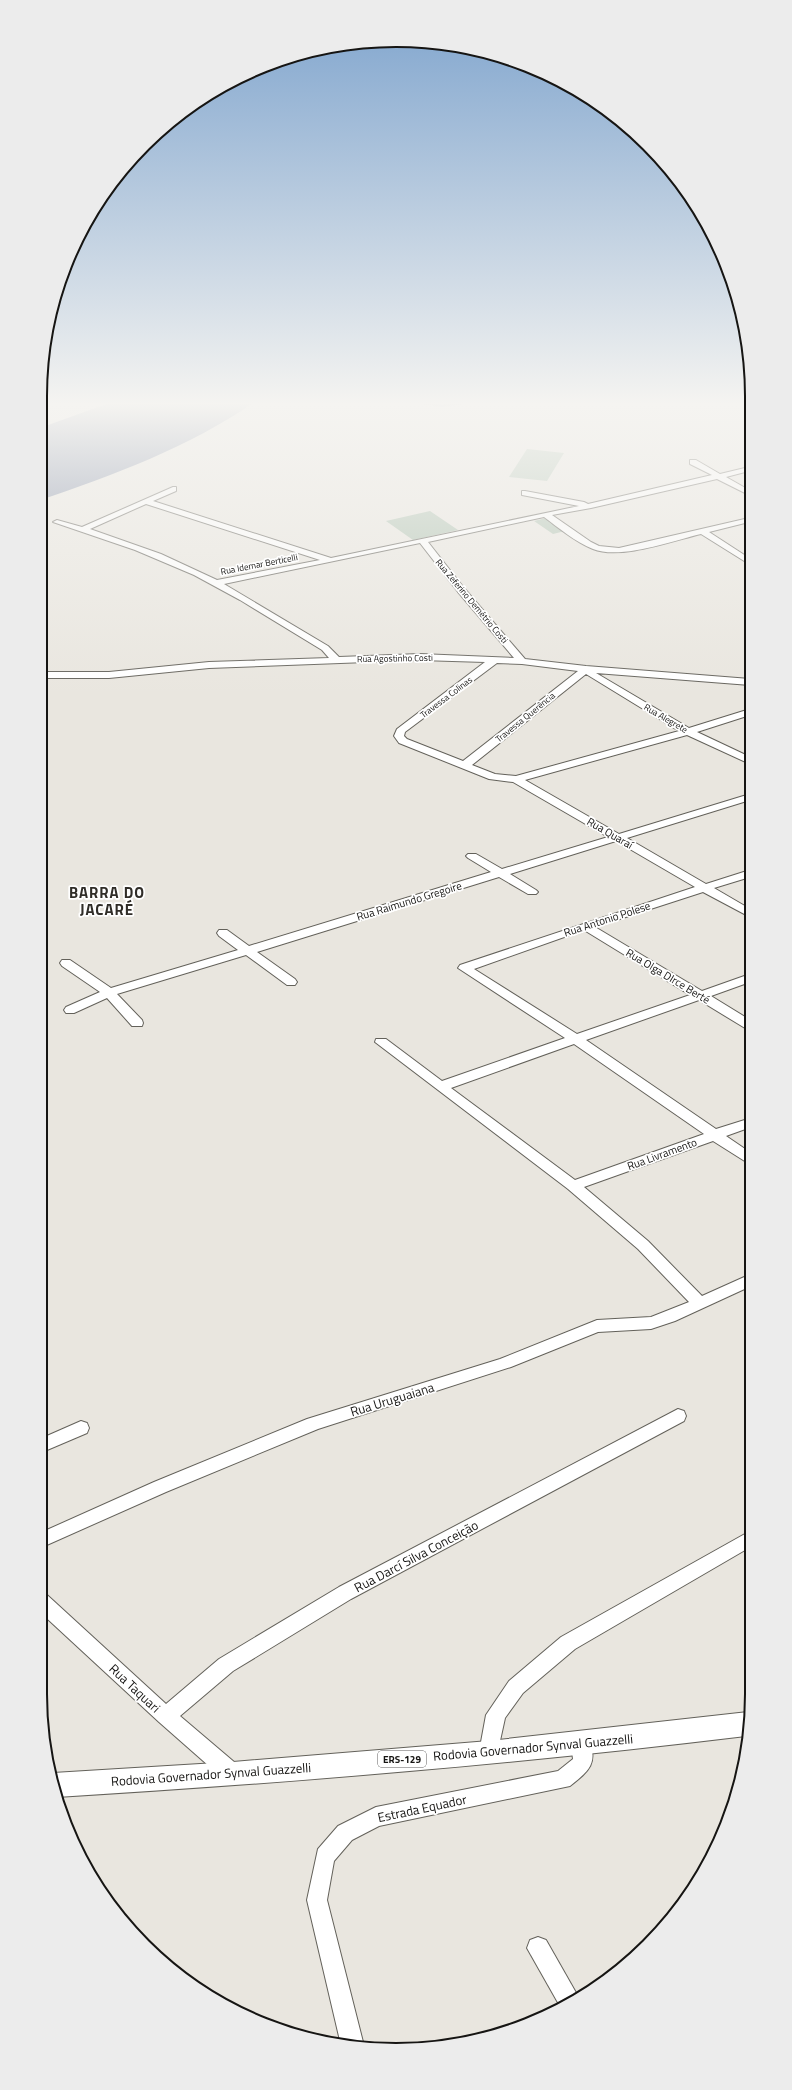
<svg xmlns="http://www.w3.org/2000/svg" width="792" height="2090" font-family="'Titillium Web',sans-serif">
  <rect width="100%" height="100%" fill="#e9e6df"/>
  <g fill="#b0c3b2">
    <polygon points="527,449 564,453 547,481 509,477"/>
    <polygon points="430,511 458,530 413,540 386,521"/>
    <polygon points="546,518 565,531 553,534 534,521"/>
  </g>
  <path fill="#7e8aa4" d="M109,403H253C191,446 112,476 40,500V428Z"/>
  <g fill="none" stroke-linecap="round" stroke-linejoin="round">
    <polyline stroke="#7e8aa4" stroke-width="2" points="422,403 442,406 464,403"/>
    <g stroke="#63615a" stroke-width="2">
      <g id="minor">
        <path d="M690,460H696L720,474L749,467V471L726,477L749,490V495L717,479L591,508L552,515L591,542L599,546L619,548L749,518V522L709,532L749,558V564L701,534C672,541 620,560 593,549C575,542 559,528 544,517L428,542L464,588L525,659L586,666L750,679V685L596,673L689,728L750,709V715L697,732L750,757V764L687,735L525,780L619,834L750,794V800L627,838L706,884L750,870V877L714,888L750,909V917L703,892L595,927L702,991L750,974V982L711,996L750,1020V1029L745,1028L699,1000L586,1040L716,1129L751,1118V1127L726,1136L751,1153V1165L713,1141L584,1187L648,1241L702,1296L751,1274V1286L675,1321L651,1329L598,1332L511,1367L318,1429L166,1492L40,1548V1533L154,1482L307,1419L500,1359L597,1320L651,1317L689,1302L638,1249L568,1189L375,1042L376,1039H386L442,1081L565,1038L458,968L460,965L695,887L616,841L510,874L536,890L538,892L536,894H528L499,877L257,952L295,979L297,982L295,985H287L246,955L117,994L142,1020L143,1023L142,1026H132L107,998L74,1013H66L64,1010L66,1007L100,992L62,966L60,963L62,960H70L111,988L238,950L219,936L217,933L219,930H227L249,946L491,872L468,858L466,856L468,854H476L502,869L608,837L513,782L489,779L399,743L394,736L397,729L485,662L420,660L209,668L109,678H40V672H109L209,662L329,658L322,650L240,600L194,575L135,550L53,522L57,520L82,527L173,487H176V491L153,501L331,558L579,506L522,495V491H525L584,502L588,504L712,475L690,464ZM146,504L320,560L217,580L161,554L90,529ZM420,543L458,592L514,658L420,654L339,657L328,646L224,584ZM497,663L522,664L578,671L463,761L407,739L404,736L405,732ZM586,674L679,731L516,776L495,774L472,765ZM584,930L690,995L577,1034L474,969ZM574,1044L704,1134L575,1180L451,1088Z"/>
        <polygon points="678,1409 684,1411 686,1416 684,1421 351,1599 233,1671 180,1716 240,1767 243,1774 240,1781 233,1783 226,1781 159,1722 40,1612 40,1592 46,1594 166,1704 219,1659 339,1587"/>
        <polygon points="81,1421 87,1423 89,1428 87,1433 40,1453 40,1439"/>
        <polygon points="752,1530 752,1546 575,1649 523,1693 505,1718 496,1759 489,1762 482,1759 479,1753 486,1715 509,1681 561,1637"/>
        <path d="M581,1735L588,1738C599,1763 589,1771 570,1786L379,1826L352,1840L334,1861L327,1900L364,2046L341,2045L307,1900L318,1849L338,1826L376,1807L558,1771L573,1759L571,1744L574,1738Z"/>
        <polygon points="538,1937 546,1940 579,1998 561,2008 527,1948 530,1940"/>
      </g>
    </g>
    <g stroke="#63615a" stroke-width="2">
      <path id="major" d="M748,1712L750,1713L746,1736C517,1764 288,1783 57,1797L53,1773L233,1762L489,1741Z"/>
    </g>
    <use href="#minor" fill="#fff" fill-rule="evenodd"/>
    <use href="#major" fill="#fff" fill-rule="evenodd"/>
  </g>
  <linearGradient id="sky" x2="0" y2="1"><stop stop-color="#7da3cd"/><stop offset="0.58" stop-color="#f5f4f1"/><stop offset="1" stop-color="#f5f4f1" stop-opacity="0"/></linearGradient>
  <rect width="792" height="696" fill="url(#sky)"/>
  <g text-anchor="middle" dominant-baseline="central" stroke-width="3.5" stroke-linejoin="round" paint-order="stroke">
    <g font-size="9" fill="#161513" stroke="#fff">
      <text transform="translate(259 564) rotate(-11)">Rua Idemar Berticelli</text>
      <text transform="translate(472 601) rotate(50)">Rua Zeferino Demétrio Costi</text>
      <text transform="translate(395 658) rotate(-1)">Rua Agostinho Costi</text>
      <text transform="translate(446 697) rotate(-37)">Travessa Colinas</text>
      <text transform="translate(525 717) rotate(-39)">Travessa Querência</text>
      <text transform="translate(666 718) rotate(30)">Rua Alegrete</text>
    </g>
    <rect fill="#fff" stroke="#5c5b5a" stroke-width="1" x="378" y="1751" width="48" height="16" rx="3"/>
    <g font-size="10" font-weight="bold" fill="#161513">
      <text x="402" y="1759">ERS-129</text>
    </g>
    <g font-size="11" fill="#161513" stroke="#fff">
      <text transform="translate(610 833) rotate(30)">Rua Quaraí</text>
      <text transform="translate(409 901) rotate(-17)">Rua Raimundo Gregoire</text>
      <text transform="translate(607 919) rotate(-18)">Rua Antonio Polese</text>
      <text transform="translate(668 976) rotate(31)">Rua Olga DIrce Berté</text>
      <text transform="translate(662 1154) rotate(-20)">Rua Livramento</text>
    </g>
    <g font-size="13" fill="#161513" stroke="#fff">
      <text transform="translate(392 1399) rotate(-17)">Rua Uruguaiana</text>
      <text transform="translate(416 1556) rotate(-28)">Rua Darcí Silva Conceição</text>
      <text transform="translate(135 1688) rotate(43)">Rua Taquari</text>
      <text transform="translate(533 1747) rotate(-5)">Rodovia Governador Synval Guazzelli</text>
      <text transform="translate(211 1774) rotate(-4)">Rodovia Governador Synval Guazzelli</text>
      <text transform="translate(422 1808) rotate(-12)">Estrada Equador</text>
    </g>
    <g font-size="15" font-weight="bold" letter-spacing="1" fill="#302d28" stroke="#fff">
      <text x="107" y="892">BARRA DO<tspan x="107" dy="17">JACARÉ</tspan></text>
    </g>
  </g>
  <path d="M0 0H792V2090H0ZM396 47H396A349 349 0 0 1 745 396V1694A349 349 0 0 1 396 2043H396A349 349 0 0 1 47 1694V396A349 349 0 0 1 396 47Z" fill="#ececec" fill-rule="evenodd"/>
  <path fill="none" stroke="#161513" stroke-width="2" d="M396 47H396A349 349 0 0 1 745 396V1694A349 349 0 0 1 396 2043H396A349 349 0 0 1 47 1694V396A349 349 0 0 1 396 47Z"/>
</svg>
